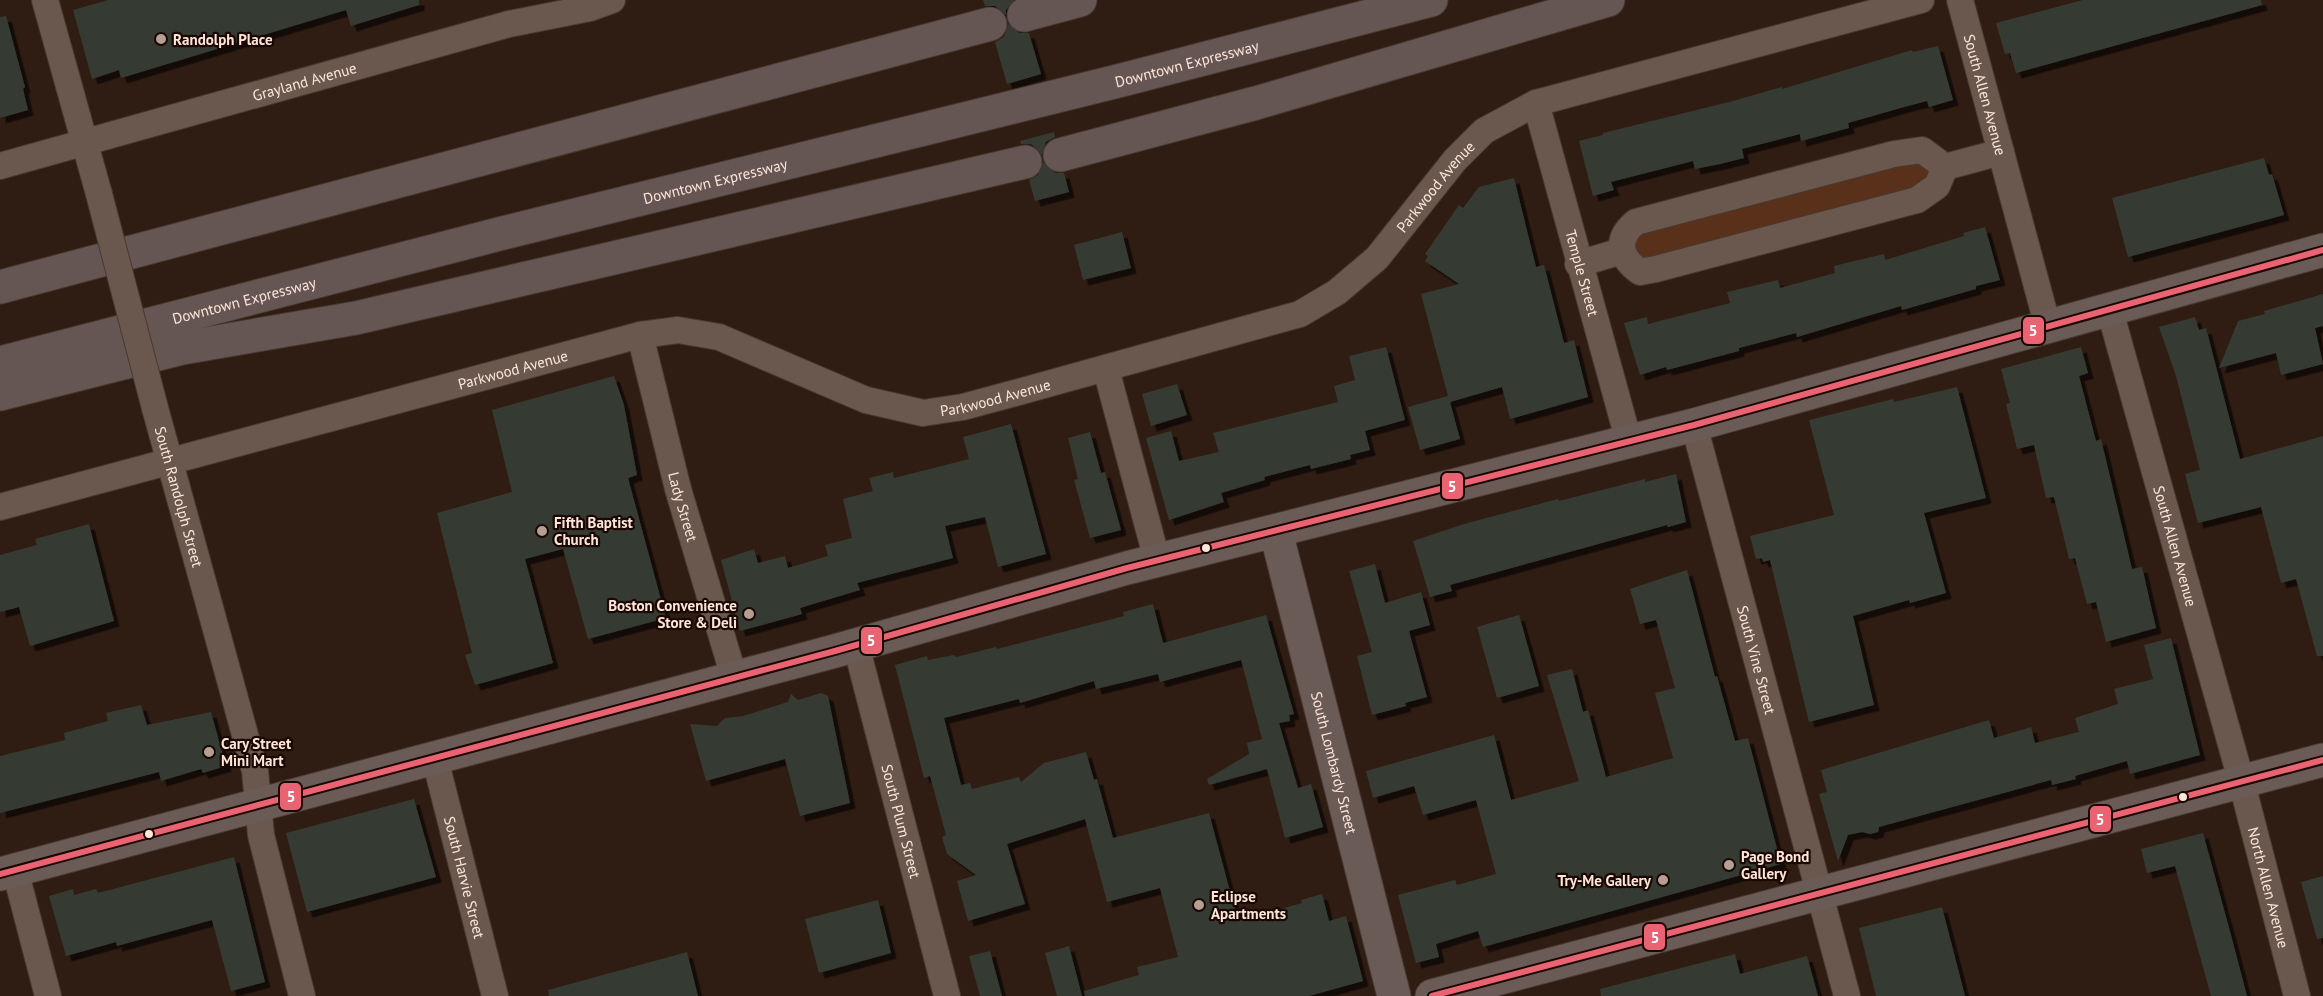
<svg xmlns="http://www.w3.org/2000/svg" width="2323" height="996" font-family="'PT Sans',sans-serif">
  <defs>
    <filter id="shadow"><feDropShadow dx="5.5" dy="5.5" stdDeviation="0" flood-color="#0009"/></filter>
  </defs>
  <rect width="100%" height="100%" fill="#2f1c12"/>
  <polygon fill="#59311b" points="1915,157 1928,168 1929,178 1919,189 1649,261 1634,251 1635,235"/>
  <g fill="#363b32" filter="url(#shadow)">
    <polygon points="108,0 419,0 419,5 351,26 346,10 121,78 119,70 92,79 73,10"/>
    <polygon points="983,0 1014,0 1006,10 1006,15 995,6 985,6"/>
    <polygon points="2083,0 2261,0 2262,5 2016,73 2010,53 2005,54 1996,23"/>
    <polygon points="6,16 25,87 23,89 28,110 0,118 0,17"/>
    <polygon points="1008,24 1019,33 1029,33 1041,74 1007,84 995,42 1004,37"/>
    <polygon points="1938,46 1953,100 1929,107 1927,101 1904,107 1848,123 1849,128 1801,141 1800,134 1742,149 1744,158 1720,164 1695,169 1693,161 1611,182 1614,190 1593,196 1579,141 1603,135 1603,133 1733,101 1782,87 1782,89 1912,50 1913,52"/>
    <polygon points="1054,132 1055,137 1046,142 1042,155 1031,144 1021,144 1020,141"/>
    <polygon points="2264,158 2269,175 2272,174 2284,215 2128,257 2112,198"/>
    <polygon points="1043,162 1055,173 1064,173 1069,192 1035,201 1029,180 1038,175"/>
    <polygon points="1514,178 1536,267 1544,265 1564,343 1574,340 1588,397 1510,419 1502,387 1450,402 1460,439 1420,450 1408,407 1448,396 1421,294 1459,284 1425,261 1428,256 1425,254 1459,205 1463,208 1479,187"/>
    <polygon points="1985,227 2000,280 1976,286 1976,289 1902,310 1901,306 1797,337 1796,333 1739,348 1739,351 1667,370 1666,367 1640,375 1624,323 1647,317 1648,324 1730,303 1727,292 1778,280 1780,288 1835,273 1834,266 1884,254 1885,260 1964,236 1963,233"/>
    <polygon points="1122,232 1131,268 1083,280 1074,245"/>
    <polygon points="2323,294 2323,326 2315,328 2323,364 2281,375 2276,353 2219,368 2238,321 2265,314 2264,311"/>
    <polygon points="2195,317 2199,330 2206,328 2240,459 2323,436 2323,656 2317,656 2296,579 2281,583 2261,507 2198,523 2185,474 2200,470 2176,376 2159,327"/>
    <polygon points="1386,347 1405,420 1365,431 1370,450 1350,455 1351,459 1311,469 1310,465 1264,477 1265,480 1221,493 1224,502 1169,520 1146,438 1171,431 1179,461 1219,452 1213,433 1338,402 1334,386 1355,380 1349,356"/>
    <polygon points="2081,347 2088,373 2079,376 2096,441 2101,439 2132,569 2142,567 2156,628 2106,642 2096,602 2087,604 2075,558 2069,559 2054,497 2046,498 2034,445 2017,449 2006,404 2010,403 2001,369"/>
    <polygon points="614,376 624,405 637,475 628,478 666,618 588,639 563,549 525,559 553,663 475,685 465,655 472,653 437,513 512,492 492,410"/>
    <polygon points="1177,384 1187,415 1151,426 1142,394"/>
    <polygon points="1957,387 1986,498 1924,513 1946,593 1910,603 1909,600 1853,616 1874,705 1809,722 1770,560 1763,562 1762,558 1756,559 1750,536 1834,515 1809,420 1893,399 1894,402"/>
    <polygon points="1011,424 1046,554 998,567 985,517 945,526 953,558 857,583 860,590 800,608 802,614 740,631 721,560 754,549 758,563 785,556 788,568 828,556 825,545 852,538 843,499 873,491 869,478 893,472 894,478 969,459 963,437"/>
    <polygon points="1090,432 1101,473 1105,472 1121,530 1090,538 1074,480 1078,479 1068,438"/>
    <polygon points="1676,474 1686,522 1668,527 1667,525 1450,585 1452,591 1430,597 1413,541 1464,524 1558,499 1559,501 1645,479 1645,482"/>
    <polygon points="89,524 114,621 30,646 19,607 0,612 0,555 37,545 35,539"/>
    <polygon points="1375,564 1385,603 1421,592 1430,625 1409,631 1427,697 1405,703 1406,706 1372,715 1357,656 1372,652 1349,571"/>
    <polygon points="1687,570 1715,677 1717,676 1735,741 1748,738 1781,864 1483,947 1478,931 1436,944 1439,957 1416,963 1398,895 1455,880 1457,885 1496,874 1476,800 1423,815 1414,786 1373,798 1366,771 1494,735 1511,800 1579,781 1547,675 1572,669 1583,712 1588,710 1606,777 1673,758 1655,693 1675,688 1656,620 1640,624 1630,589"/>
    <polygon points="1153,604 1163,643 1266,615 1294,714 1289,715 1290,721 1279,723 1298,788 1311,784 1323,827 1285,838 1267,769 1209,785 1207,779 1249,754 1247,743 1262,739 1241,660 1160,682 1158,674 1096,689 1094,681 1020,703 1019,699 944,718 961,785 970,783 972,789 1019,777 1021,782 1044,763 1086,752 1094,780 1097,779 1113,838 1209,813 1238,921 1302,903 1301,900 1322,894 1329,921 1346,916 1363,981 1309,996 1085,996 1084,991 1139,975 1137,967 1178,957 1160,888 1107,902 1085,819 1007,844 1025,904 968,921 957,881 976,875 947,854 942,837 946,835 940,813 930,776 924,778 895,665 927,656 928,660 954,655 956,657 996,647 997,649 1124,616 1123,612"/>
    <polygon points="1519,615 1539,686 1497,698 1477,627"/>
    <polygon points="2171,638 2200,755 2130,774 2127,761 2075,776 2076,779 2052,785 2051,780 1879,827 1878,832 1870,834 1862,832 1848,835 1838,861 1819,794 1827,792 1821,770 1989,720 1994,738 2031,727 2035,743 2079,732 2075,718 2118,704 2114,689 2153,679 2144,645"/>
    <polygon points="821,693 828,696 850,803 800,816 785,759 706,781 690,724 717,726 725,718 743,716 788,702 791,694 798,700"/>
    <polygon points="141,705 147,725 211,712 226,766 203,773 201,769 161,781 159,772 0,813 0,756 65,740 64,733 108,721 106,713"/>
    <polygon points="414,799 436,877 307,912 286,833"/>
    <polygon points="2203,833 2231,935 2247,996 2211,996 2175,866 2147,873 2141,849"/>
    <polygon points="234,857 265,982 231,991 212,920 117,946 116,942 66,956 49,896 73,889 74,895 96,889 98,893"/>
    <polygon points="2323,876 2323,938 2317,939 2301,882"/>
    <polygon points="878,900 891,953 819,973 805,919"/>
    <polygon points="1942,907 1965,996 1876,996 1859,928"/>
    <polygon points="1069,946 1082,996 1057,996 1045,953"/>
    <polygon points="990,951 1002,996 980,996 969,956"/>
    <polygon points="687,952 698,996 549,996 548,990"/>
    <polygon points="1735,954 1740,974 1807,956 1818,996 1601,996 1600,989"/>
  </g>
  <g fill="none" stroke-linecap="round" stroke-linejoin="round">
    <g stroke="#483932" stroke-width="28">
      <g id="minor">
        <polyline points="45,0 99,194"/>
        <path id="s1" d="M1960,0L2048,327"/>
        <path id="s2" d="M1536,103L1629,442"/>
        <path id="s3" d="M0,166L509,24L590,8L612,0"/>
        <path d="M1945,167L1937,186L1917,200L1656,269L1640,272C1619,257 1615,239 1636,222L1894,154L1922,150L1945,167L2001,152"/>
        <polyline points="1578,264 1622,251"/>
        <path id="s4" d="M2110,311L2241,780L2297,996"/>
        <path id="s5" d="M640,335L678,489L734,677"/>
        <polyline points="1106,369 1157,560"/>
        <path id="s6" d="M155,408L255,771L261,835L302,996"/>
        <path id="s7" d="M1694,425L1847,996"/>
        <path id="s8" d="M0,507L640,335L678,330L719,337L866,400L923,413L963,407L1026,390L1300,314L1337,292L1377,258L1455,160L1484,131L1536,103L1921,0"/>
        <path id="s9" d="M856,645L947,996"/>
        <path id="s10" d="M435,759L495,996"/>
        <polyline points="15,870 48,996"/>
      </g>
    </g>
    <g stroke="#483932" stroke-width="35">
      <g id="major">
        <path id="s11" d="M1276,532L1394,996"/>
        <polyline points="0,874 835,651 1127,568 1694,425 2323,250"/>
        <polyline points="1432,996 2323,760"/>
      </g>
    </g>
    <g stroke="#483932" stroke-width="35">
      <g id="highway">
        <polyline points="1024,15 1080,0"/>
        <polyline points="1060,155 1256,103 1608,0"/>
        <polyline points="0,287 990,24"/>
        <path id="s12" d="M0,363L507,232L1122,80L1431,0"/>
        <polyline points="0,394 182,348 356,318 1025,162"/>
      </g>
    </g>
    <use href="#minor" stroke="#6a584e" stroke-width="26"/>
    <use href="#major" stroke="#6a5b56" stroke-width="33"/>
    <use href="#highway" stroke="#655653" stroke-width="33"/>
    <g stroke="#483932" stroke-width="28" stroke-linecap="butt">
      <polyline id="minor-bridge" points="99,194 155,408"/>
    </g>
    <use href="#minor-bridge" stroke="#6a584e" stroke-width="26"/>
    <g stroke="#1a0701" stroke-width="10">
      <g id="bus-1">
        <polyline points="0,874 835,651 1127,568 1694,425 2323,250"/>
        <polyline points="1432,996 2323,760"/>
      </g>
    </g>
    <use href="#bus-1" stroke="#ea6372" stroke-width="6"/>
  </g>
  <g fill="#b59f93" stroke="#1a0701" stroke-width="2">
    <circle cx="161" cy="39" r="6"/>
    <circle cx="542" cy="531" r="6"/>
    <circle cx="749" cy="614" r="6"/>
    <circle cx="209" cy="752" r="6"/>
    <circle cx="1729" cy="865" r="6"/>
    <circle cx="1663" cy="880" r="6"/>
    <circle cx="1199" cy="905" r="6"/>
  </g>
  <g fill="#fde5d9" stroke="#1a0701" stroke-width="2">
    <circle cx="1206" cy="548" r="5"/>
    <circle cx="2183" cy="797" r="5"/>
    <circle cx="149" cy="834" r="5"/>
  </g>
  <g text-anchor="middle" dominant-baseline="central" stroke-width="4.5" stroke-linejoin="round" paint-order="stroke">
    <g font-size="15" font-weight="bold" fill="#fde5d9" stroke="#1a0701" text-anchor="start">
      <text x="173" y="39">Randolph Place</text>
      <text x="554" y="522">Fifth Baptist<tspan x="554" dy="17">Church</tspan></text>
      <text x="737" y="605" text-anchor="end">Boston Convenience<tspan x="737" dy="17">Store &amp; Deli</tspan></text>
      <text x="221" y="743">Cary Street<tspan x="221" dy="17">Mini Mart</tspan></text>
      <text x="1741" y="856">Page Bond<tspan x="1741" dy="17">Gallery</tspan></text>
      <text x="1651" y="880" text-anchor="end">Try-Me Gallery</text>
      <text x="1211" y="896">Eclipse<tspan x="1211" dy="17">Apartments</tspan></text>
    </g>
    <g font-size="15" fill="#fde5d9" stroke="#1a0701">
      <text stroke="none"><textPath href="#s12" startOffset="1224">Downtown Expressway</textPath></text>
      <text stroke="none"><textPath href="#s3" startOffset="316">Grayland Avenue</textPath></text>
      <text stroke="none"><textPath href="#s1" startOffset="98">South Allen Avenue</textPath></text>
      <text stroke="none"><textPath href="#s12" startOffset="738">Downtown Expressway</textPath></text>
      <text stroke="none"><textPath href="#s8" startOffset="1539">Parkwood Avenue</textPath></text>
      <text stroke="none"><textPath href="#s2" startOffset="176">Temple Street</textPath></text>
      <text stroke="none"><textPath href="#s12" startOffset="252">Downtown Expressway</textPath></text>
      <text stroke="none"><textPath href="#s8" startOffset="531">Parkwood Avenue</textPath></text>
      <text stroke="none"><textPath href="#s8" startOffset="1035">Parkwood Avenue</textPath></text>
      <text stroke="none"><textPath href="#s6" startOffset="92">South Randolph Street</textPath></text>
      <text stroke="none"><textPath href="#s5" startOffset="177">Lady Street</textPath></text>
      <text stroke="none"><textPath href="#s4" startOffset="244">South Allen Avenue</textPath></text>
      <text stroke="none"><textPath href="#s7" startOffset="243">South Vine Street</textPath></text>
      <text stroke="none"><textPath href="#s11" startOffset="238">South Lombardy Street</textPath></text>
      <text stroke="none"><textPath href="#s9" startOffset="182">South Plum Street</textPath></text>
      <text stroke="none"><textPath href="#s10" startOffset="122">South Harvie Street</textPath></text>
      <text stroke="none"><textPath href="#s4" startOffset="598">North Allen Avenue</textPath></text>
    </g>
  </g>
  <g stroke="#1a0701" stroke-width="2">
    <rect x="2022" y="316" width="23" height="29" rx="6" fill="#ea6372"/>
    <rect x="1441" y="472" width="23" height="28" rx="6" fill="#ea6372"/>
    <rect x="860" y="626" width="23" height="29" rx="6" fill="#ea6372"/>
    <rect x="279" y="782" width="23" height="29" rx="6" fill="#ea6372"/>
    <rect x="2089" y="805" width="23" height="28" rx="6" fill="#ea6372"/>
    <rect x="1643" y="923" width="23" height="28" rx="6" fill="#ea6372"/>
  </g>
  <g font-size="16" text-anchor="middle" font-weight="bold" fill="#fff">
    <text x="2033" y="336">5</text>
    <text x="1452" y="492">5</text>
    <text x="871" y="646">5</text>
    <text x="291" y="802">5</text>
    <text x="2100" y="825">5</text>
    <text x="1655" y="943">5</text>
  </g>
</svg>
